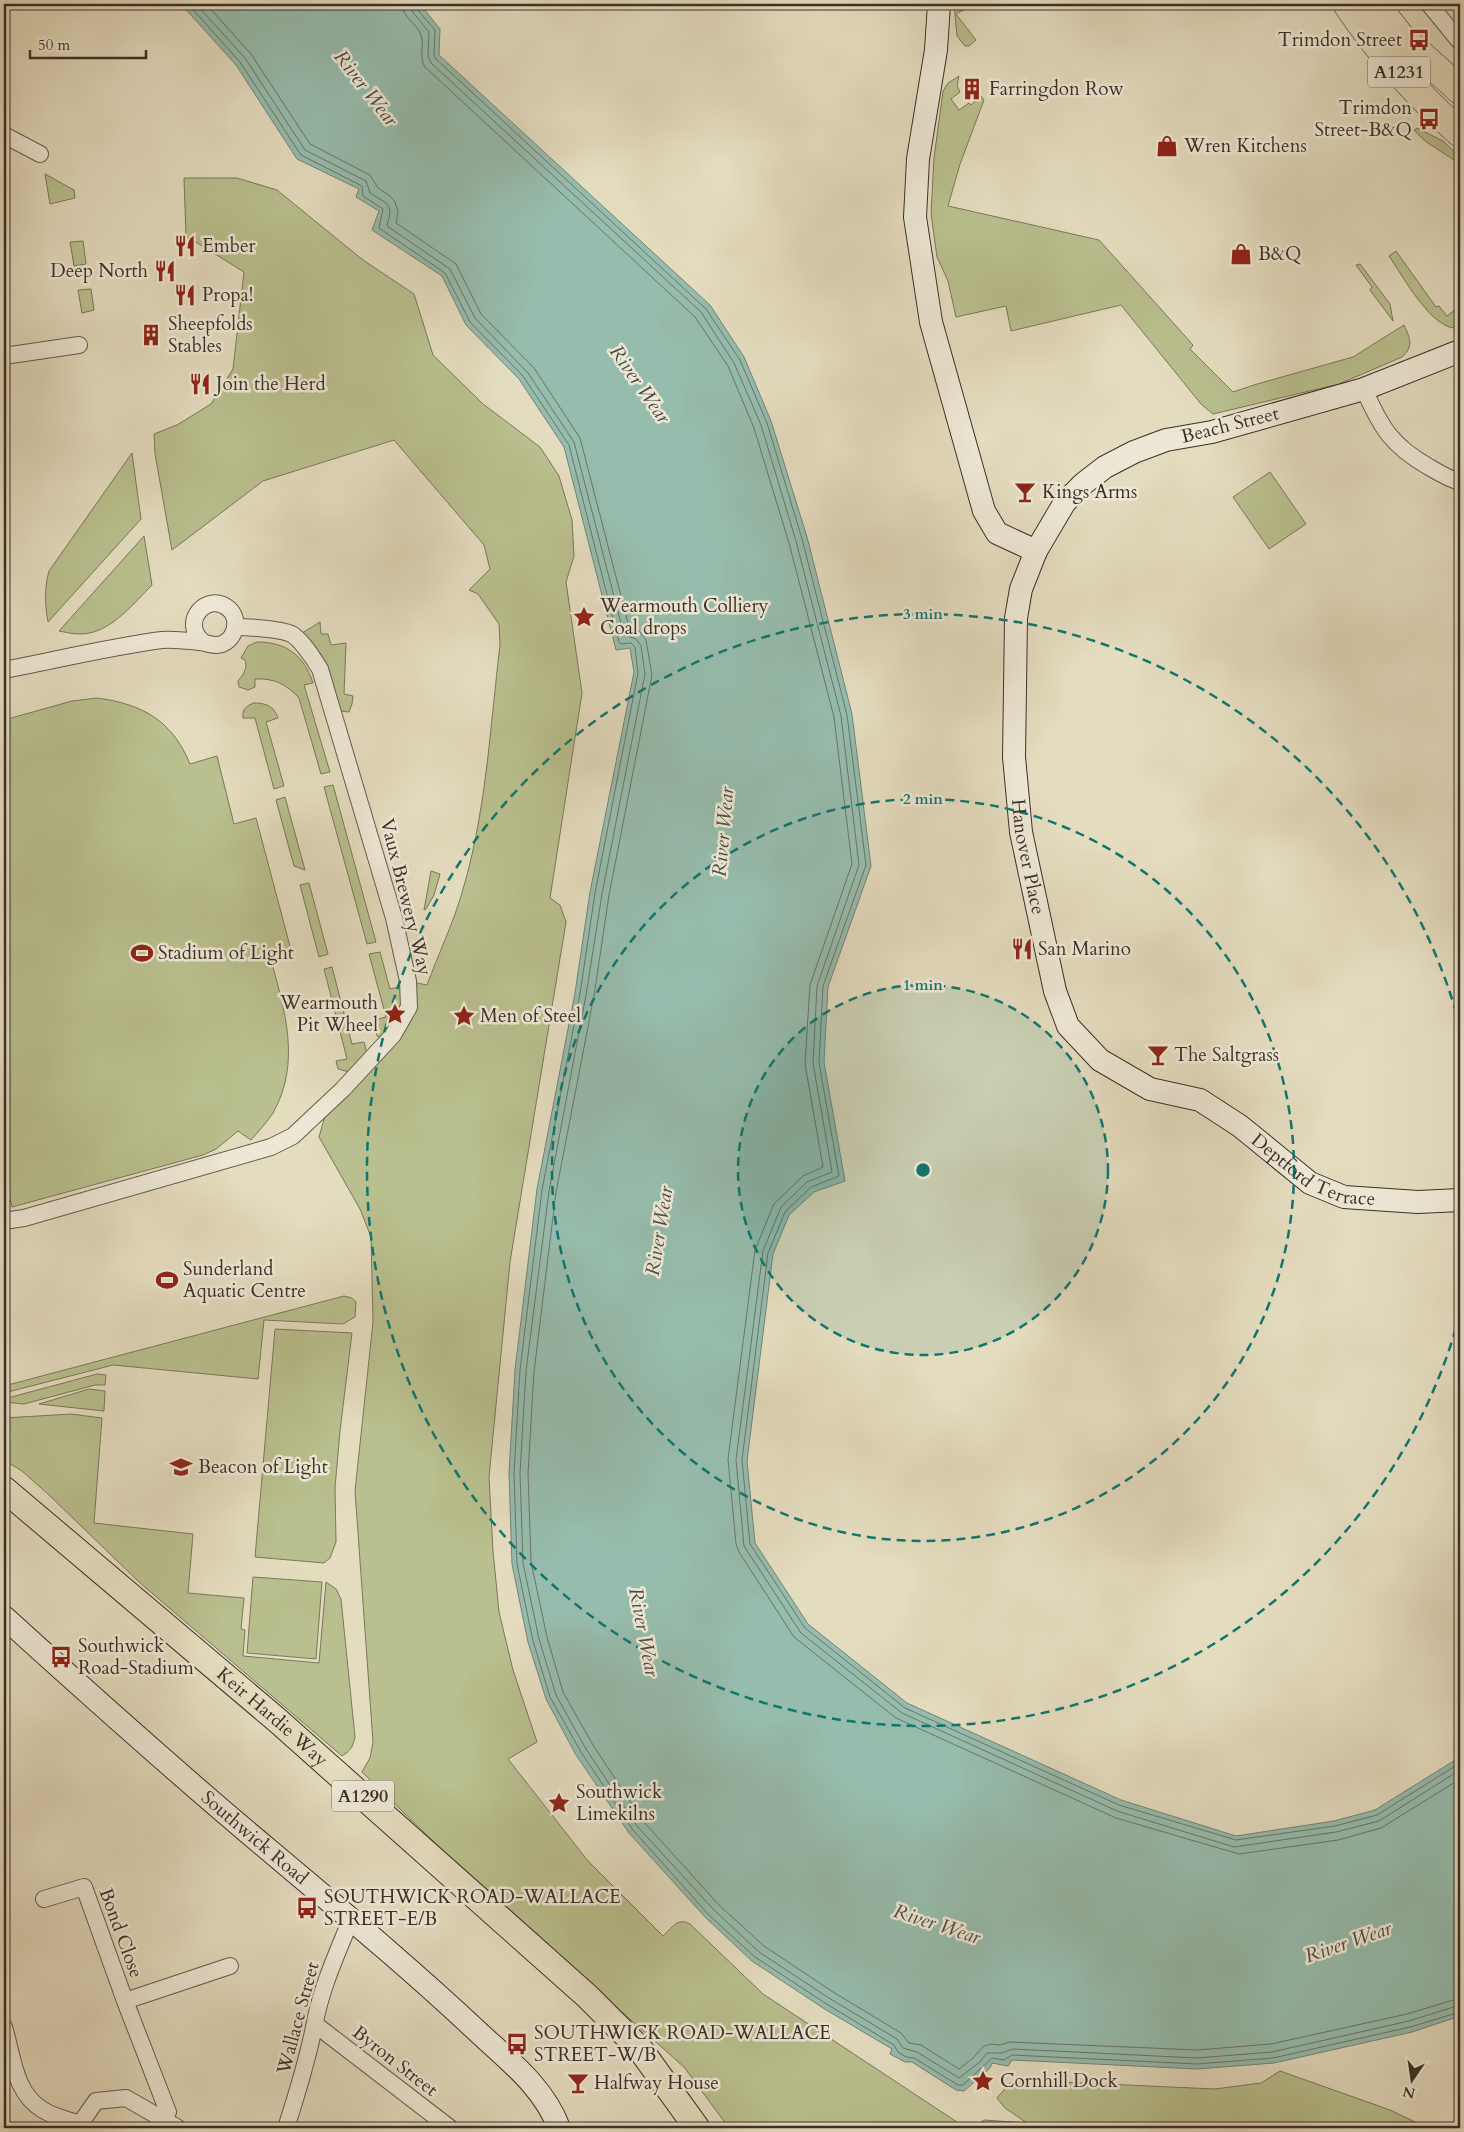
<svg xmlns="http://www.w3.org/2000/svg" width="1464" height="2132" font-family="Cardo,serif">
  <rect width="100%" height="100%" fill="#e4dcbf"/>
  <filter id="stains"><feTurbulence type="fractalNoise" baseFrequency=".004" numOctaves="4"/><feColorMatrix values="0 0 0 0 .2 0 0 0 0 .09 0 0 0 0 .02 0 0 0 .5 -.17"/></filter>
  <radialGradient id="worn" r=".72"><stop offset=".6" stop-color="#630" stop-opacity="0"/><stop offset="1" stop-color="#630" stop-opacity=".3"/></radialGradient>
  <g fill="#b9bf8e" stroke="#7a785c">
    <polygon points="954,4 974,4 956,14 976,40 969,46 965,46 957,36"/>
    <path d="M959,76L957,86L960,92L951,99L959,110L969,103L971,105L981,96L984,100L960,164L948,206L1099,240L1193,345L1190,349L1233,392L1257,384L1353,357L1404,325C1410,338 1414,347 1402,357L1339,384L1213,414L1201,404L1121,305L1011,331L1006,306L956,317L948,281L937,257L931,214L934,158L943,91L948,83Z"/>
    <polygon points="1417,128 1443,141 1460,157 1460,164 1425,141 1414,130"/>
    <polygon points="45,174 74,190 75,198 50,204"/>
    <path d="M184,178H237L277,190L363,260L414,294L433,355L483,404L540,447L559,476L572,520L574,556L566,582L582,693L550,898L560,905L566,922L510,1262L489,1477L493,1551L499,1612L513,1670L537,1742L508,1759L588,1861L663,1936C672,1928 677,1917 690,1924L763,1994L966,2128H729L684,2067L470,1877L362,1772L370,1758L373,1742L355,1491L373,1322L371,1237L360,1209L319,1137L325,1116L414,1012L417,983L427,985C438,955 452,926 461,896C486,815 490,728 500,645L499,624L478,594L469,590L490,569L484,545L394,440L263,481L172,550L155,454L154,434L177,425L211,404L233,369L244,272L186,236Z"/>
    <polygon points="83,241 86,264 74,266 70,242"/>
    <path d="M1396,251L1436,307L1439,306L1447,316L1460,306V328C1433,333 1403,276 1389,256Z"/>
    <polygon points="1360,264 1390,304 1393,321 1370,290 1372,287 1356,265"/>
    <polygon points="91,289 94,310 82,313 78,290"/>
    <path d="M132,453L141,519L48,622C45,604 44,589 49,571Z"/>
    <polygon points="1270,472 1306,524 1269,549 1233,497"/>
    <path d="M144,536L152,585C133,604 109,635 79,634C72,634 65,632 59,631Z"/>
    <polygon points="320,622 321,634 328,634 331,645 346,643 344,694 353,696 352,704 349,712 340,711 328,670 318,651 299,635"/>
    <path d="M257,642C286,642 304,655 313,683L304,685L330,772L321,774L299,698C286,684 274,678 255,679V687L248,690L239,687L238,681C243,675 248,668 245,660L241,658L248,646Z"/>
    <path d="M97,698C142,704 172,720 190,764L217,756L234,824L256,818L291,950L270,956C284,1009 302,1061 273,1113C267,1122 259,1131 251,1140L238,1131L216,1149L203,1155L12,1207L9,1194L4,1195V720L72,701Z"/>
    <path d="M254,703C266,703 274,706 278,718L266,722L284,786L274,789L255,718H243C242,709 246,706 254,703Z"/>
    <polygon points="333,785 376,942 367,944 324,787"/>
    <polygon points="285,797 305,870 294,866 276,800"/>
    <polygon points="431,871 440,874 434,895 426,909 424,910"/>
    <polygon points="309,883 328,954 319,957 300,885"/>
    <polygon points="380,952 390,989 403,986 405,1001 384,1038 377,1036 374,1020 386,1017 369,954"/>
    <polygon points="332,967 352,1044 364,1042 367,1054 349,1072 338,1069 336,1061 347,1059 324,969"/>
    <polygon points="344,1296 352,1298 356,1302 355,1317 343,1324 264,1320 258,1379 113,1365 4,1393 4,1386"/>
    <polygon points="275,1329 352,1333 340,1431 335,1488 336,1542 330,1558 324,1563 255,1557"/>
    <polygon points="97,1374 106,1375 105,1385 95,1385 24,1404 4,1402 4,1399"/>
    <polygon points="89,1389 105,1391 104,1411 39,1404"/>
    <path d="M71,1414L102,1418L94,1523L193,1534L188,1593L244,1598L241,1629L245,1630L243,1656L319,1663L326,1582L336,1589L341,1599L355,1737C353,1747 350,1751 342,1756L139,1582L49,1495L22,1471L4,1460V1418Z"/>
    <polygon points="253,1577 322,1582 316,1659 247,1653"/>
    <polygon points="1280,2071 1390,2110 1428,2128 972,2128 984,2120 1027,2123 1005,2108 997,2098 1010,2083 1039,2081 1215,2089 1261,2083"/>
  </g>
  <polygon fill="#96bcad" stroke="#728478" points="181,4 420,4 440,29 439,55 710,305 744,357 771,421 807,537 852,714 871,866 828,987 824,1062 845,1181 814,1192 789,1215 773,1254 747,1461 755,1543 808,1624 907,1703 1121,1800 1236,1836 1334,1821 1375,1810 1460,1757 1460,2016 1412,2032 1274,2063 1197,2069 1012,2060 1008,2066 992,2063 990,2068 964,2091 956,2090 912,2062 905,2062 890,2054 892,2049 823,2008 752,1961 706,1918 629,1833 576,1755 546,1699 528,1642 512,1564 509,1473 515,1370 537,1189 575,993 590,892 634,672 630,648 616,650 564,447 519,379 466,325 442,276 372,230 379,211 356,197 359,189 297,159 236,65"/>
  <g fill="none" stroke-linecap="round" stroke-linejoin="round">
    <g stroke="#68766b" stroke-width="1">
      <polyline points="188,4 240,62 301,155 362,186 363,196 383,209 379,228 445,273 470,322 523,376 569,445 619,642 621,644 631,643 635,647 638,673 595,893 580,994 542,1190 520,1370 514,1473 517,1564 533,1641 550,1697 581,1752 633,1830 709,1915 755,1957 825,2003 894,2045 898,2052 906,2057 914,2058 958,2085 963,2085 992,2058 1004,2060 1012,2055 1197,2064 1273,2058 1410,2027 1460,2012"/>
      <polyline points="196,4 245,58 305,150 366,181 370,193 385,202 389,207 390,213 387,226 450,269 475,318 528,373 574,442 624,635 636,639 641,646 645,674 602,894 586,995 549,1191 526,1371 520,1473 523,1563 539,1639 556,1695 586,1749 637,1826 714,1910 759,1952 829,1998 897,2039 903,2048 917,2052 959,2078 980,2062 987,2053 1002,2053 1013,2049 1197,2058 1272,2052 1409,2021 1460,2005"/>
      <polyline points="206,4 251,54 310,144 370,175 378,188 390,196 395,202 398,212 396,223 456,264 481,314 534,368 580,438 629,627 640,632 646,640 652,675 609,895 594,996 556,1192 534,1372 528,1473 531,1562 547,1637 563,1692 593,1745 643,1821 719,1905 764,1946 833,1992 901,2033 909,2043 921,2045 959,2069 973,2058 984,2046 991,2044 1000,2045 1010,2042 1197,2050 1271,2044 1407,2014 1460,1998"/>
      <path d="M402,4C403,19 417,23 421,35C425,46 418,56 425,67L695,317L728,366L754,428L789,543L834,717L852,864L810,985L805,1064L823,1167L803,1176L774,1204L755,1250L728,1459L736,1544L739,1552L794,1637L896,1718L1116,1818L1239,1854L1338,1840L1381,1828L1460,1779"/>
      <polyline points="410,4 412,11 429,32 428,56 431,63 701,312 734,363 761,425 796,541 841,716 859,865 817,986 813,1063 832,1172 807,1182 781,1207 763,1251 736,1460 744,1546 801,1633 902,1713 1117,1811 1234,1847 1336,1832 1379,1821 1460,1770"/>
      <polyline points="416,4 417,9 435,30 434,55 436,59 706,309 740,360 767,423 802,539 847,715 866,865 823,986 819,1063 839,1176 811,1187 785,1212 768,1253 742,1460 750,1544 805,1628 905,1708 1119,1805 1236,1840 1335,1826 1377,1815 1460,1763"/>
    </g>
    <g stroke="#655b4e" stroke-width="18">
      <g id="street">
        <polyline points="1429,4 1460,42"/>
        <polyline points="4,135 40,154"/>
        <polyline points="4,356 79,345"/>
        <path d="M1364,389C1381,428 1392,446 1429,467C1439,473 1449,479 1460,482"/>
        <path d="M4,670C56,660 109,647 162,640C174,639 189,641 200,642C209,643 214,647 222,644C236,638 240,619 229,609C208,590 179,622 203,642"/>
        <path d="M4,1221L24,1218L271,1147L293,1136L343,1089L393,1035L409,1007L408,981L394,918L320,669C313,658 304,643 293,635C284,629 248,627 235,627"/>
        <polyline points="44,1899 84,1887 125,2001 168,2112 164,2121"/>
        <polyline points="125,2001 230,1966"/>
        <polyline points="316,2025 450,2128"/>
        <path d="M4,2027C13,2056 14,2093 43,2110C54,2117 69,2120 80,2124"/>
        <polyline points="82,2128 80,2124 96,2101 126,2098 178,2128"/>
        <path d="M286,2128C298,2091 309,2055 316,2017C323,1984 338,1951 351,1919"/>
      </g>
    </g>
    <g stroke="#3b3029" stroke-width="24">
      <g id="secondary">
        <polyline points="939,4 936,50 918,159 915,217 931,322 984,511 997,533 1036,551"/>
        <path id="s1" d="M1460,351L1364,389L1212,432L1166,440L1134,452L1105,467L1083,484L1065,502L1036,551L1021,589L1016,618L1014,757L1021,832L1055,991L1068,1026L1100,1060L1150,1089L1200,1100L1240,1126L1310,1183L1344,1197L1418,1202L1460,1200"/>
        <path id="s2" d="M4,1617C91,1696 179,1775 270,1851C340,1910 410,1968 477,2031C508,2060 544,2087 559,2128"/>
      </g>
    </g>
    <g stroke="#3b3029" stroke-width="27">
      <g id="primary">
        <path id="s3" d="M4,1489L277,1720L587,1996L640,2049L697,2128"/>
      </g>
    </g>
    <g stroke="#3b3029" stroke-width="29">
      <g id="highway">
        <path d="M1347,4C1379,52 1417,95 1460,133"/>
        <polyline points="1375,4 1400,36 1460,90"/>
      </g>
    </g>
    <use href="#street" stroke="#ede8d5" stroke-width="16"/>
    <use href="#secondary" stroke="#ede8d5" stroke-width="22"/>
    <use href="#primary" stroke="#e4dcbf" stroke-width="25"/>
    <use href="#highway" stroke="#e4dcbf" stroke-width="28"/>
  </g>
  <circle cx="923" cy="1170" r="185" fill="#0f766e" fill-opacity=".12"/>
  <g fill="none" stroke="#0f766e" stroke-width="2.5" stroke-dasharray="9 6">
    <circle cx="923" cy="1170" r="185"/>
    <circle cx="923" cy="1170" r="371"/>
    <path d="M1460 1314A556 556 0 1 1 1460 1026"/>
  </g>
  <defs>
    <g id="bus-bare" transform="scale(1.725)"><path d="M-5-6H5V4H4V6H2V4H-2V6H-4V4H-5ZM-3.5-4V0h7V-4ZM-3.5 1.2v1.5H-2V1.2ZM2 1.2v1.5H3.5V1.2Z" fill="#8f2418" stroke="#ede8d5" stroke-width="2.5" paint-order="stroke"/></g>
    <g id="building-bare" transform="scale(1.725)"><path d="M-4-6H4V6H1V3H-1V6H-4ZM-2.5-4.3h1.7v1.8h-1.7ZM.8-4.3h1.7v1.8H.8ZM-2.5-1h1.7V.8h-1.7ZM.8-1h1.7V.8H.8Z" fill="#8f2418" stroke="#ede8d5" stroke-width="2.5" paint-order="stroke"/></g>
    <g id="shop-bare" transform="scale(1.725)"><path d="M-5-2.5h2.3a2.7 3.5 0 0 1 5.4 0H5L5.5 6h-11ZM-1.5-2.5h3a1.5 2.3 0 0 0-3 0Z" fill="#8f2418" stroke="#ede8d5" stroke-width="2.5" paint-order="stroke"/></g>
    <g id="restaurant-bare" transform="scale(1.725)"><path d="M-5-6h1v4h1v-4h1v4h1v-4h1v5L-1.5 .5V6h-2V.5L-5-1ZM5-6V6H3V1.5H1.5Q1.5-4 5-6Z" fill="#8f2418" stroke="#ede8d5" stroke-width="2.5" paint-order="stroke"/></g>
    <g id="bar-bare" transform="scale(1.725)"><path d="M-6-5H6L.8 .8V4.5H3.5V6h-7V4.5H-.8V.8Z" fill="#8f2418" stroke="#ede8d5" stroke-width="2.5" paint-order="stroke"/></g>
    <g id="sight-bare" transform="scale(1.725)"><path d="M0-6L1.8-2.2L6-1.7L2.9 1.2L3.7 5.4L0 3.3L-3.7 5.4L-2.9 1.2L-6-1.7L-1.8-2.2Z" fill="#8f2418" stroke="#ede8d5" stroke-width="2.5" paint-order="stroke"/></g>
    <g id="stadium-bare" transform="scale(1.725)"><path d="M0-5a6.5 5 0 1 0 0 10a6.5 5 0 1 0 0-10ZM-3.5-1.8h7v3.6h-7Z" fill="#8f2418" stroke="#ede8d5" stroke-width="2.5" paint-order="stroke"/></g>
    <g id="school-bare" transform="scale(1.725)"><path d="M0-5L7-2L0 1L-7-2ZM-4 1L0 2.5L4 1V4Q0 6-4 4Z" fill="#8f2418" stroke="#ede8d5" stroke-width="2.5" paint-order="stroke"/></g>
  </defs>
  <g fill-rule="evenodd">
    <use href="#bus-bare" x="1419" y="40"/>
    <use href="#building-bare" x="972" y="89"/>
    <use href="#bus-bare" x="1429" y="119"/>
    <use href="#shop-bare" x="1167" y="146"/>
    <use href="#restaurant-bare" x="185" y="246"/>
    <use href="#shop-bare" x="1241" y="254"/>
    <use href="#restaurant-bare" x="165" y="271"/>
    <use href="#restaurant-bare" x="185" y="295"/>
    <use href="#building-bare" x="151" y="335"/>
    <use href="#restaurant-bare" x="200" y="384"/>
    <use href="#bar-bare" x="1025" y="492"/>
    <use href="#sight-bare" x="584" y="617"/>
    <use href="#restaurant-bare" x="1022" y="949"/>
    <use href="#stadium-bare" x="142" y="953"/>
    <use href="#sight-bare" x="395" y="1014"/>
    <use href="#sight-bare" x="464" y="1016"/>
    <use href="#bar-bare" x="1158" y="1055"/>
    <use href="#stadium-bare" x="167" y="1280"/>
    <use href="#school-bare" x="181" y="1467"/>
    <use href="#bus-bare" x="61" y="1657"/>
    <use href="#sight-bare" x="559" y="1803"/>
    <use href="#bus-bare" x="307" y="1908"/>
    <use href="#bus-bare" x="517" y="2044"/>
    <use href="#sight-bare" x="983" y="2081"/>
    <use href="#bar-bare" x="578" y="2083"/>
  </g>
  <g text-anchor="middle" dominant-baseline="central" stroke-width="5" stroke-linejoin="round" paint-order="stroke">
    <g fill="#ede8d5" stroke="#70675d" stroke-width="1">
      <rect x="1368" y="56.5" width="62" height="31" rx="4"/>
      <rect x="332" y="1780.5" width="62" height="31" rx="4"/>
    </g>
    <g font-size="18" font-weight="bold" fill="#3b3029">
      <text x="1399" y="72">A1231</text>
      <text x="363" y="1796">A1290</text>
    </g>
    <g font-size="19" fill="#3b3029" stroke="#ede8d5" text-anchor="start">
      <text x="1402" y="40" text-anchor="end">Trimdon Street</text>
      <text x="989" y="89">Farringdon Row</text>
      <text x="1412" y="108" text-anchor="end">Trimdon<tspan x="1412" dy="22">Street-B&amp;Q</tspan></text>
      <text x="1184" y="146">Wren Kitchens</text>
      <text x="202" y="246">Ember</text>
      <text x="1258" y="254">B&amp;Q</text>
      <text x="148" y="271" text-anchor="end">Deep North</text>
      <text x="202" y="295">Propa!</text>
      <text x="168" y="324">Sheepfolds<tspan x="168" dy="22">Stables</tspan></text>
      <text x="216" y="384">Join the Herd</text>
      <text x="1042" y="492">Kings Arms</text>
      <text x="600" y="606">Wearmouth Colliery<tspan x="600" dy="22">Coal drops</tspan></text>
      <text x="1038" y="949">San Marino</text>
      <text x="158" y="953">Stadium of Light</text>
      <text x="378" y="1003" text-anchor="end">Wearmouth<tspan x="378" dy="22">Pit Wheel</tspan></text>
      <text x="480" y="1016">Men of Steel</text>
      <text x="1174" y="1055">The Saltgrass</text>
      <text x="183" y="1269">Sunderland<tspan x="183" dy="22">Aquatic Centre</tspan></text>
      <text x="198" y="1467">Beacon of Light</text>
      <text x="78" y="1646">Southwick<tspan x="78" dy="22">Road-Stadium</tspan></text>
      <text x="576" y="1792">Southwick<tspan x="576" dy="22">Limekilns</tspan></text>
      <text x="324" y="1897">SOUTHWICK ROAD-WALLACE<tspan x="324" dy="22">STREET-E/B</tspan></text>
      <text x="534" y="2033">SOUTHWICK ROAD-WALLACE<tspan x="534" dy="22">STREET-W/B</tspan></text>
      <text x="1000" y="2081">Cornhill Dock</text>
      <text x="594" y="2083">Halfway House</text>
    </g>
    <g font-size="19" fill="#3b3029" stroke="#ede8d5">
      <text transform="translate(1230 425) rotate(-14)">Beach Street</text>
      <text stroke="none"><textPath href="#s1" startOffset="795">Hanover Place</textPath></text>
      <text transform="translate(406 897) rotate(76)">Vaux Brewery Way</text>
      <text stroke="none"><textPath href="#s1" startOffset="1261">Deptford Terrace</textPath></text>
      <text stroke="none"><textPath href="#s3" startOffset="352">Keir Hardie Way</textPath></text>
      <text stroke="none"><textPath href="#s2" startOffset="334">Southwick Road</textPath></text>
      <text transform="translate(121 1933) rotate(70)">Bond Close</text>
      <text transform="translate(298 2018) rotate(-75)">Wallace Street</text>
      <text transform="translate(395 2061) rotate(38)">Byron Street</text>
    </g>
    <g font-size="20" font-style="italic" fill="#4d4c43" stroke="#ede8d5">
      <text transform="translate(366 88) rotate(52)">River Wear</text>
      <text transform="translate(640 384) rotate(55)">River Wear</text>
      <text transform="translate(723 832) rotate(-85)">River Wear</text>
      <text transform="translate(659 1231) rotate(-81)">River Wear</text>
      <text transform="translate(644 1632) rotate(79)">River Wear</text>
      <text transform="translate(937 1924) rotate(18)">River Wear</text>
      <text transform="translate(1348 1942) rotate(-19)">River Wear</text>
    </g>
  </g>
  <circle cx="923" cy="1170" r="8" fill="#0f766e" stroke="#ede8d5" stroke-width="2.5"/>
  <g font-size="15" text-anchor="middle" font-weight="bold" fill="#0f766e" stroke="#ede8d5" stroke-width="5" stroke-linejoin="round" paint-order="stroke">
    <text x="923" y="619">3 min</text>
    <text x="923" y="804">2 min</text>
    <text x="923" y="990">1 min</text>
  </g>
  <rect width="1464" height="2132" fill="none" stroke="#e4dcbf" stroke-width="20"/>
  <rect x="5" y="5" width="1454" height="2122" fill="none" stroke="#3b3029" stroke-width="2.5"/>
  <rect x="10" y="10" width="1444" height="2112" fill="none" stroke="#3b3029"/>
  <g transform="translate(1412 2080) rotate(193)" stroke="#ede8d5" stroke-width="4" paint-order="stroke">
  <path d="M0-4L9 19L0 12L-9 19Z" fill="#3b3029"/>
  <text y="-8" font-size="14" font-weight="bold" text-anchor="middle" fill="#3b3029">N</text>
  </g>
  <path d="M30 50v8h116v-8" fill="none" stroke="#3b3029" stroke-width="2.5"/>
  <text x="38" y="50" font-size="15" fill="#3b3029" stroke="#ede8d5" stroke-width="4" paint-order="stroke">50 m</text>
  <rect width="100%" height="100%" filter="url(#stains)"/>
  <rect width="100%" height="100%" fill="url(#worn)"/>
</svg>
